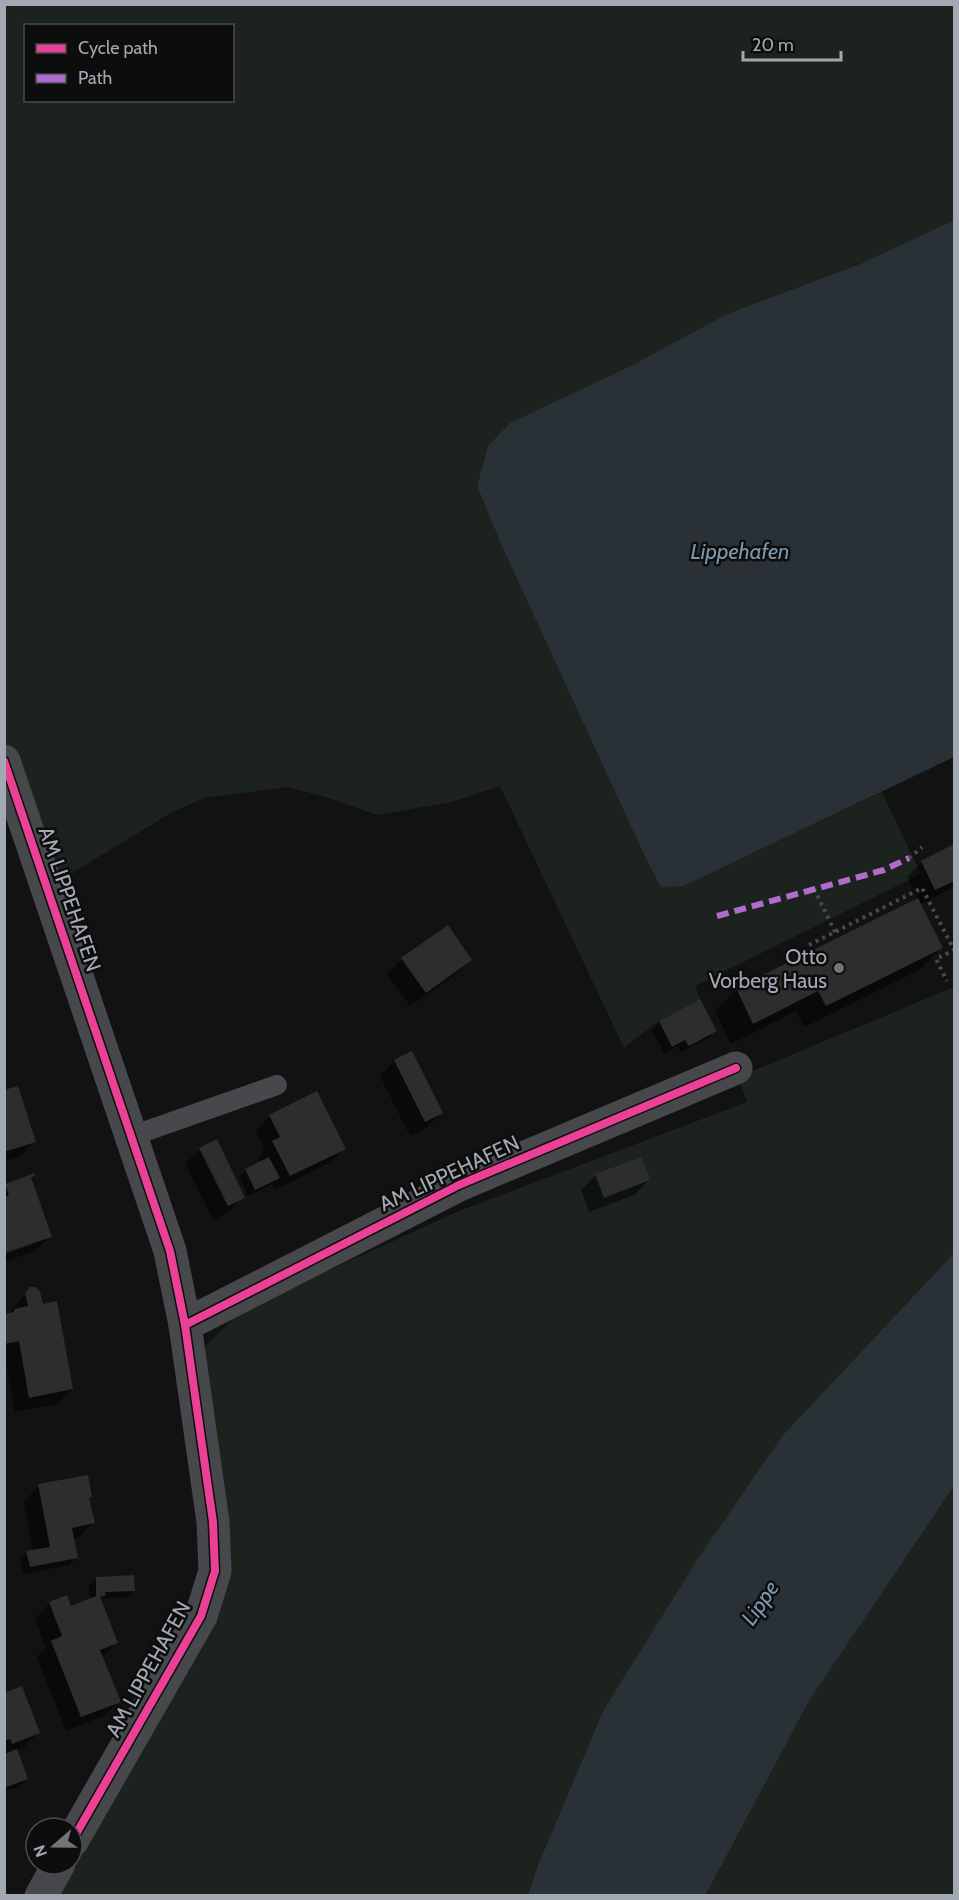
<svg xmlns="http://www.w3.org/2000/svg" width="959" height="1900" font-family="Cabin,sans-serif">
  <rect width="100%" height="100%" fill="#121212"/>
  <g fill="#1c221d" fill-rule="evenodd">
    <path d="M4,5H954V220L860,264L727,314L488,446L477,486L500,542L645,857L661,886H684L882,792L921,874L695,986L700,999L659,1021L624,1048L500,786L452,802L377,815L329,798L288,787L203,798L169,814L51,886L4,750ZM26,26H232V100H26Z"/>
    <polygon points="954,987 954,1253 783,1435 603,1711 538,1865 528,1895 45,1896 206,1617 194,1358 242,1310 459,1211 747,1102 738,1077"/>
    <polygon points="954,1486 954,1895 706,1896 809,1701"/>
  </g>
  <g fill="#293137">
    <polygon points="954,220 954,757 684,886 661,887 645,857 500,542 477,486 488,446 510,423 631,366 727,314 860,264"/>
    <polygon points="954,1253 954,1486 809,1701 706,1895 528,1895 538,1865 603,1711 697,1560 783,1435"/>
  </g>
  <g fill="#0007">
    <polygon points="954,846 954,887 920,904 941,948 919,970 804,1027 796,1011 731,1044 715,1011 737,990 918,899 907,877 922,862"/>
    <polygon points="447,927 470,960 455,975 410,1006 387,974 402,959"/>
    <polygon points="699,1001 715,1030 708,1038 681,1052 678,1046 664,1053 652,1030 660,1023"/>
    <polygon points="394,1061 441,1113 426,1128 410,1136 380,1076"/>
    <polygon points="4,1092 35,1141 20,1156 4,1161"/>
    <polygon points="270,1116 344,1149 329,1163 275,1190 272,1184 248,1196 239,1177 246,1170 261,1163 258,1157 265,1150 255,1131"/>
    <polygon points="200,1149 243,1197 228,1212 213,1220 185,1164"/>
    <polygon points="596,1175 649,1180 634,1195 589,1212 581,1190"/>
    <polygon points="6,1185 50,1236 35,1251 4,1262 4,1255 34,1244 34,1241 4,1252"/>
    <polygon points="31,1289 42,1306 72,1389 57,1404 15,1412 4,1353 4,1316 11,1313 11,1310"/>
    <polygon points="39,1486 91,1496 88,1499 93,1523 78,1538 73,1539 76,1558 69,1565 23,1574 20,1559 27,1552 33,1551 24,1501"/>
    <polygon points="96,1578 134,1590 126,1597 99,1599 116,1643 102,1657 119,1701 104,1716 66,1731 37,1657 46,1648 35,1619 49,1604 66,1597 70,1608 90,1600 89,1585"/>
    <polygon points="4,1694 39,1732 24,1747 16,1750 27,1779 19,1786 4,1792"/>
  </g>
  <g fill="#2d2d2e">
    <polygon points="954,844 954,881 935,890 921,861"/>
    <polygon points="918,898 943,948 826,1006 818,991 753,1024 736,988"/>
    <polygon points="448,925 472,960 426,993 401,958"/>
    <polygon points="700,999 717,1031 689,1046 685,1040 672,1047 659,1021"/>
    <polygon points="412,1051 443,1113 425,1122 394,1060"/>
    <polygon points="18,1086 36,1142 4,1152 4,1090"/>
    <polygon points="317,1091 346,1149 290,1176 272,1141 280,1137 269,1115"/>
    <polygon points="217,1139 245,1198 228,1206 199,1148"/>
    <polygon points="269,1157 280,1178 255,1190 245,1169"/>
    <polygon points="642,1157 650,1180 604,1198 595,1174"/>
    <polygon points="35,1173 35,1176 31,1177 52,1237 4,1253 4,1197 9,1195 5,1184"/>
    <polygon points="30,1287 35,1287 40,1292 43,1304 57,1301 73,1389 29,1398 19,1341 4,1344 4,1314 14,1312 14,1309 28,1306 25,1293"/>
    <polygon points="88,1475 92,1497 89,1498 95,1523 72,1528 78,1558 30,1567 26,1551 50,1547 38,1484"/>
    <polygon points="134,1575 135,1591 105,1592 106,1595 100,1597 118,1643 100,1650 121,1702 81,1717 51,1641 62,1636 49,1602 67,1595 71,1606 96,1596 96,1577"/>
    <polygon points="22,1686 40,1733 12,1744 10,1739 4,1741 4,1693"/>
    <polygon points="17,1749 28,1779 4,1788 4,1754"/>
  </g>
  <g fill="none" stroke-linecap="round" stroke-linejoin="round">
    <g stroke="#484a4d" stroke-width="4" stroke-dasharray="3 4.5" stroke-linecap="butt">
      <polyline points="909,858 922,847"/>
      <polyline points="814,889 835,932"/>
      <polyline points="809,945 922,888 954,950 936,959 947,981"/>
    </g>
    <polyline stroke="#47484b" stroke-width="20" points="132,1136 277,1085"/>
    <g stroke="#47484b" stroke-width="33">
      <polyline points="4,761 170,1251 185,1325 213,1522 215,1571 201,1616 72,1841"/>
      <polyline points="185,1325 459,1185 736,1068"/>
      <polyline points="41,1896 59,1864"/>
    </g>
    <polyline stroke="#b06ccc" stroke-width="6" stroke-dasharray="12 6" stroke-linecap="butt" points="717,916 884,870 909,858"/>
    <g stroke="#0d0d0e" stroke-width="11">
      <g id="cycleway">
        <polyline points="4,761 170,1251 185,1325 213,1522 215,1571 201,1616 72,1841"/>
        <polyline points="185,1325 459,1185 736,1068"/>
      </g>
    </g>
    <use href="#cycleway" stroke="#ea4096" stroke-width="8"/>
  </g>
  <circle fill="#70747b" stroke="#0d0d0e" stroke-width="2" cx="839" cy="968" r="6"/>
  <g text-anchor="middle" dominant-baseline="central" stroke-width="5" stroke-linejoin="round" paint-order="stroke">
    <g font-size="21" fill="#a3a9b3" stroke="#0d0d0e">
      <text transform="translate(70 899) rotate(71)">AM LIPPEHAFEN</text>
      <text transform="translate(449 1173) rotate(-25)">AM LIPPEHAFEN</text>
      <text transform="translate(148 1669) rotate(-61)">AM LIPPEHAFEN</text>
    </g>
    <g font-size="21" fill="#a3a9b3" stroke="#0d0d0e" text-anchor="end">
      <text x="827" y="956">Otto<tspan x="827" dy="24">Vorberg Haus</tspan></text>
    </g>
    <g font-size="22" font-style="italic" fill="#7b97ae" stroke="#0d0d0e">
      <text x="740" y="551">Lippehafen</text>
      <text transform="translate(760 1603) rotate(-56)">Lippe</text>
    </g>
  </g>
  <rect width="959" height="1900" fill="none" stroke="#a3a9b3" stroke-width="12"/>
  <rect x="24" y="24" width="210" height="78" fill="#0d0d0e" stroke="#494b50" stroke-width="1.5"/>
  <rect x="36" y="44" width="30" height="9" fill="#ea4096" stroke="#494b50" stroke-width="1.5"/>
  <text x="78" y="54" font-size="18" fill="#a3a9b3">Cycle path</text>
  <rect x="36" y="74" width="30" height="9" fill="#b06ccc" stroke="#494b50" stroke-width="1.5"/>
  <text x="78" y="84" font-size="18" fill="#a3a9b3">Path</text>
  <g transform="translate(54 1846) rotate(250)"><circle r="28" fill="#0d0d0e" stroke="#494b50" stroke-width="1.5"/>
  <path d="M0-4.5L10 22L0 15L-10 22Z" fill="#70747b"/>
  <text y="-9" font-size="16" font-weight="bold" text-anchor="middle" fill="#a3a9b3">N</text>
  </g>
  <path d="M743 51v9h98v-9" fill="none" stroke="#a3a9b3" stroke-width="3"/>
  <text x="752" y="51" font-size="18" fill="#a3a9b3" stroke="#0d0d0e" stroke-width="4.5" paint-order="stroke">20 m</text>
</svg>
